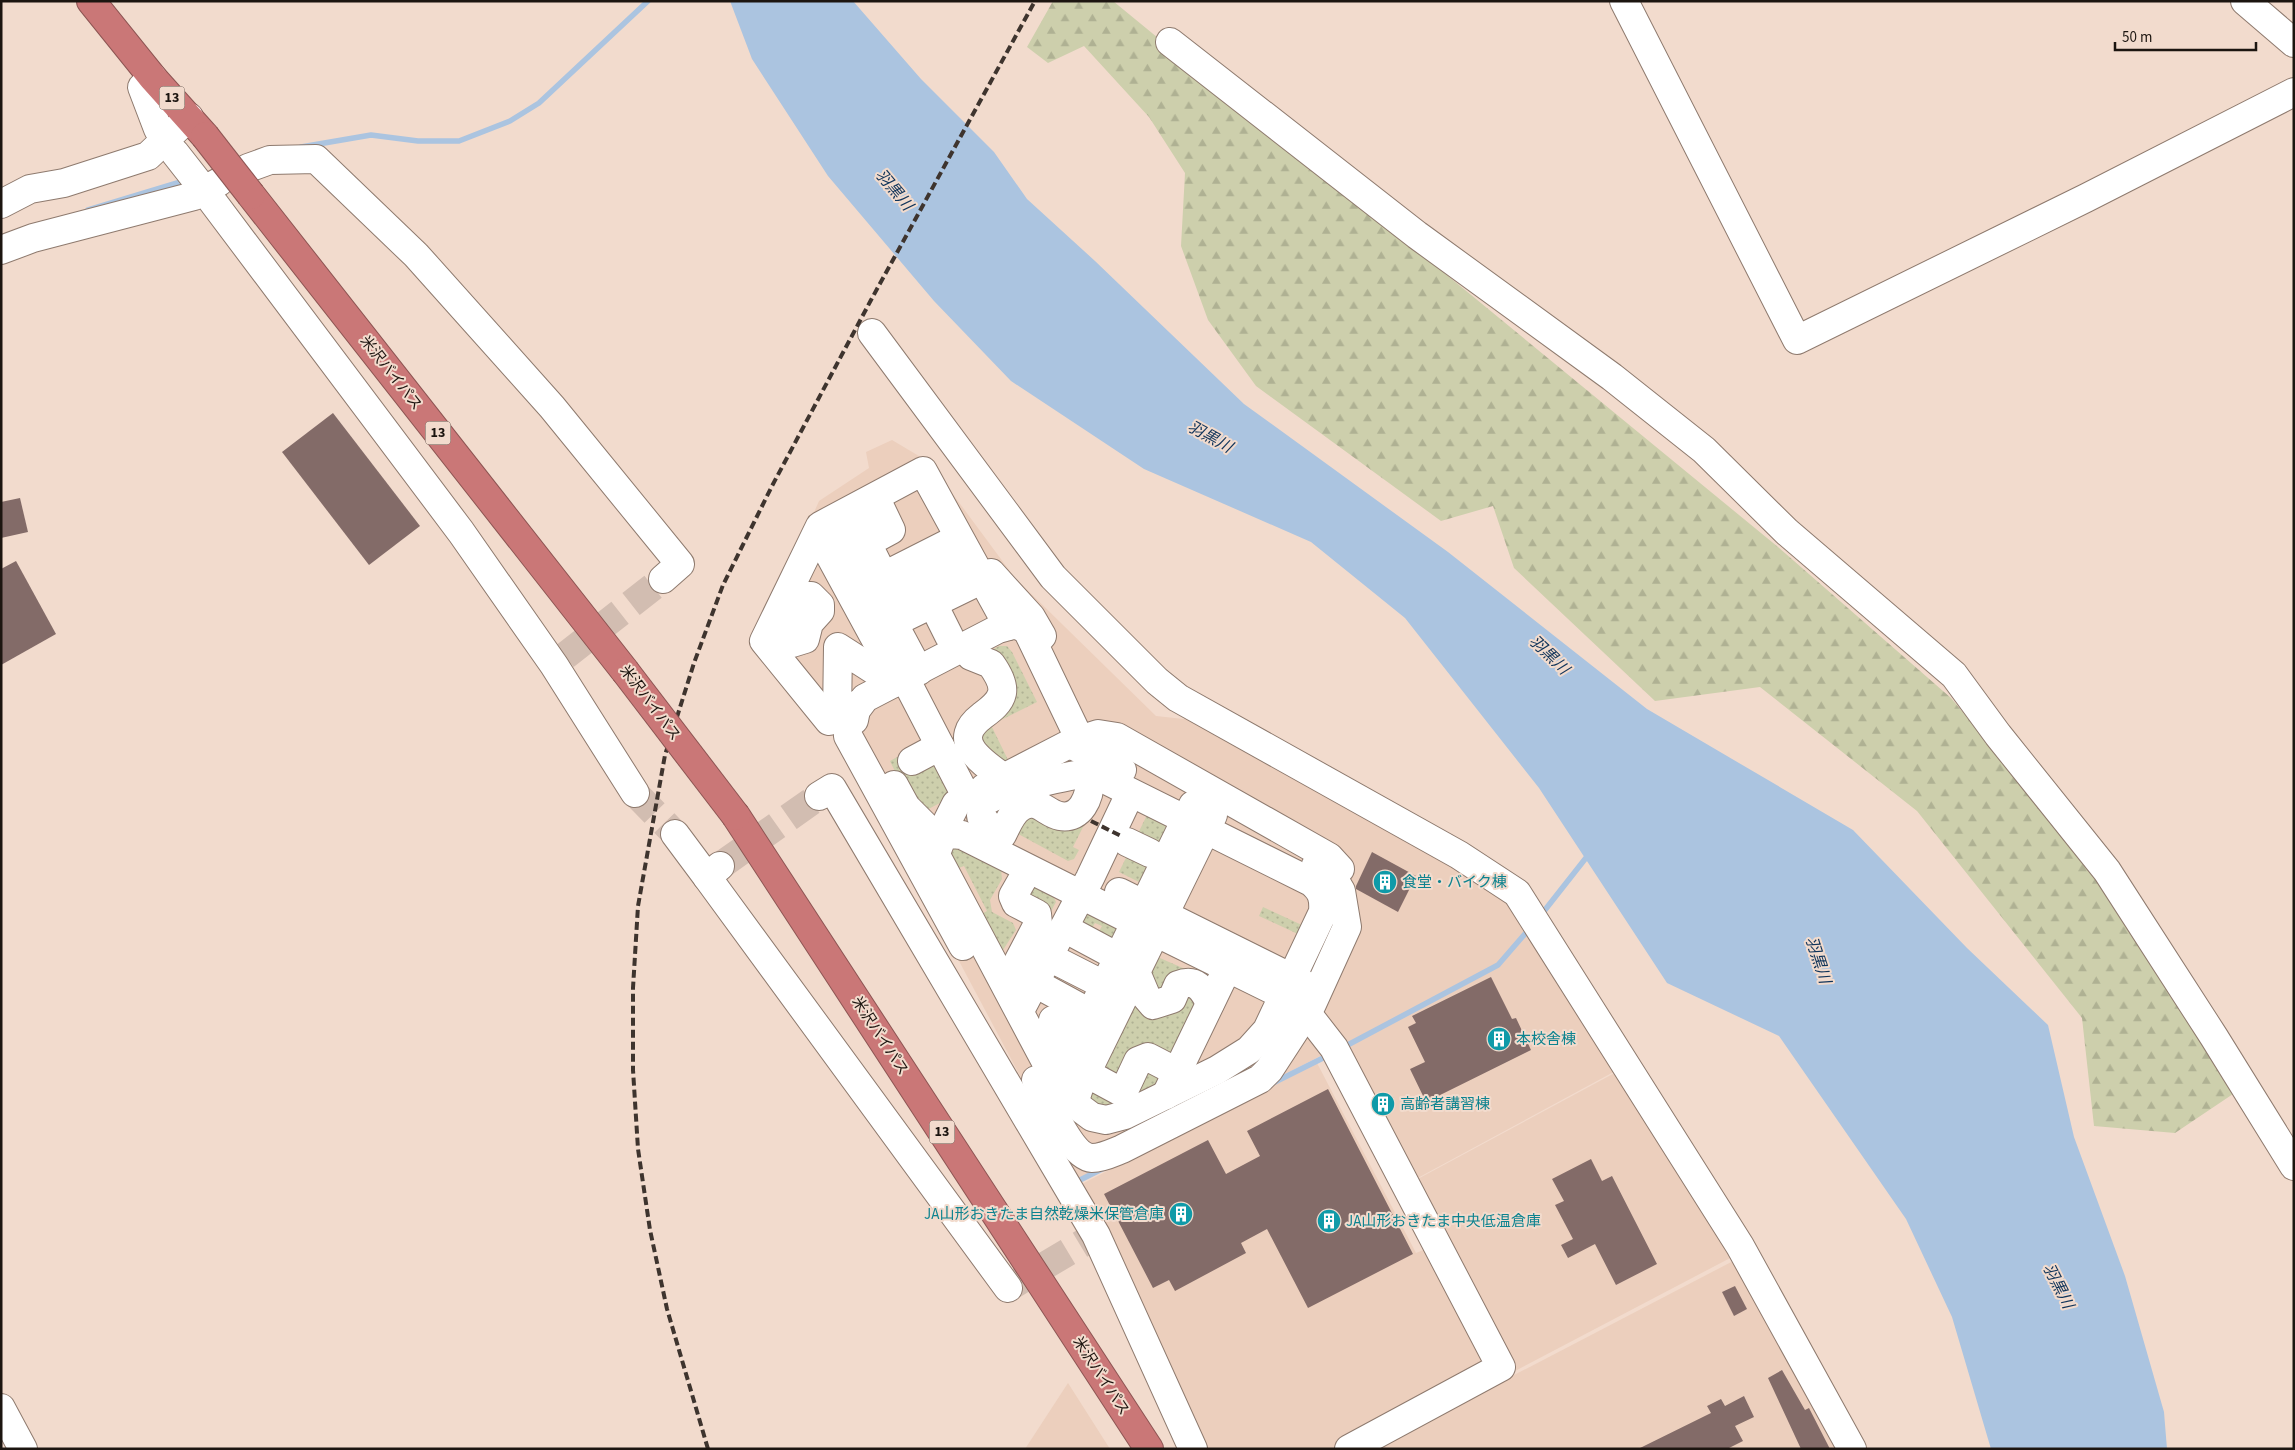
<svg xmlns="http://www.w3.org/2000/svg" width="2295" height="1450" font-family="'Source Sans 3','Noto Sans JP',sans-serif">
  <defs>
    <pattern id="grass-dots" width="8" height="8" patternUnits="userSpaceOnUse" patternTransform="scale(1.25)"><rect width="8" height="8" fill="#cdcfac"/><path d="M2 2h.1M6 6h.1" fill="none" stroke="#afb193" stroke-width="1.8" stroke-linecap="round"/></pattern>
    <pattern id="forest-firs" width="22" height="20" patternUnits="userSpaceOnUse" patternTransform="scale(1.25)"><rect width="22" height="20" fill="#cdcfac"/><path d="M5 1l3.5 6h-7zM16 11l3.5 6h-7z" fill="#afb193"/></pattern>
  </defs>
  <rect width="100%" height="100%" fill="#f2dbcd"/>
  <g fill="#eccfbd">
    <polygon points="892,440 929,462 1015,578 1156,716 1202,721 1512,894 1621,1068 1414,1180 1340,1046 1076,1181 850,756 757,642 819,501 869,468 866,452"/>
    <polygon points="1317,1063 1416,1253 1433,1246 1497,1365 1337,1449 1200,1449 1080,1185"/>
    <polygon points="1622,1069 1734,1256 1515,1371 1414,1181"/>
    <polygon points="1737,1259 1841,1449 1372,1449"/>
    <polygon points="1068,1383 1110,1449 1025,1449"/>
  </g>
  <g fill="url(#grass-dots)">
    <polygon points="999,646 1007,646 1012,652 1037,702 991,725 1010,764 985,756 978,731 994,719 985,654"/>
    <polygon points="899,756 908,775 938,760 951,797 923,812 912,807 890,761"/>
    <polygon points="1100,793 1073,847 1079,850 1074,859 1068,861 1011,830 1025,810 1061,824"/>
    <polygon points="1147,815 1171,825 1143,884 1119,872"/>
    <polygon points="950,847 958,848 1001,870 1002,879 990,900 992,912 1013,923 1016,930 1001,953 980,915 987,911 964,866 956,869 948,854"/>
    <polygon points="1026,882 1054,898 1056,902 1048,917 1020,902"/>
    <polygon points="1263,907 1304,926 1300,935 1259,916"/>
    <polygon points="1086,911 1122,930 1115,951 1094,940 1102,926 1095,923 1087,937 1071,929"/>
    <polygon points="1153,955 1215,982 1166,997 1147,987"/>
    <polygon points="1134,987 1180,993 1201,992 1175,1063 1119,1083 1094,1072"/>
    <polygon points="1151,1068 1166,1075 1161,1089 1121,1110 1088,1104 1085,1086"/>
  </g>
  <polygon fill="url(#forest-firs)" points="1053,1 1113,1 1778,547 1951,698 2097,873 2236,1092 2175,1133 2094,1126 2082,1018 1917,811 1760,687 1655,701 1514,568 1493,506 1441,521 1256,386 1208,320 1181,246 1185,173 1149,117 1084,46 1048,63 1027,47"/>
  <polygon fill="#abc4e0" points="730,1 853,1 921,79 994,152 1027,199 1095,261 1244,404 1448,552 1647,709 1853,830 1967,948 2048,1025 2074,1137 2125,1276 2164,1412 2167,1449 1991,1449 1952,1317 1906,1219 1779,1036 1667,983 1539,788 1405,618 1311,542 1144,469 1011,381 934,301 828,176 752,59"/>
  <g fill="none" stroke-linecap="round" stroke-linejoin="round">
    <g stroke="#abc4e0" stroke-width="5.5">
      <polyline points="301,147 371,135 418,141 459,141 510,121 539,103 648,1"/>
      <polyline points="88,210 187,180"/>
      <polyline points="1541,915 1589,854"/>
      <polyline points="1342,1048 1498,965 1530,928"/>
      <polyline points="1273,1083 1329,1055"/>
      <polyline points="1074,1183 1104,1168"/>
    </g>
  </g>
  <g fill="#836b68">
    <polygon points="333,413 420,526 369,565 282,452"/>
    <polygon points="20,498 28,532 1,538 1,502"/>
    <polygon points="16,561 56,634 1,665 1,569"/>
    <polygon points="1372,852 1416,876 1398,912 1356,889 1356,886"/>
    <polygon points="1491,977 1512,1019 1516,1018 1531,1050 1426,1102 1410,1069 1425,1062 1408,1027 1416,1023 1412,1016"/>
    <polygon points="1328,1089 1413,1254 1308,1308 1267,1229 1241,1243 1246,1253 1175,1291 1169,1280 1153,1288 1104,1194 1208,1140 1226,1174 1260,1156 1247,1131"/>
    <polygon points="1591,1159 1602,1181 1612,1176 1657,1264 1616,1285 1595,1244 1568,1258 1561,1245 1573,1239 1555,1205 1564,1201 1552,1179"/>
    <polygon points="1735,1286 1747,1309 1734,1316 1722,1292"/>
    <polygon points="1782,1370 1805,1410 1809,1408 1830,1449 1801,1449 1768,1378"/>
    <polygon points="1744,1396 1754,1417 1735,1426 1743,1441 1727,1449 1638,1449 1711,1413 1707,1406 1721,1399 1725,1406"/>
  </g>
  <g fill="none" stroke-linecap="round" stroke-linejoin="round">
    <g stroke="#d2bdb1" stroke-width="28" stroke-dasharray="28 14" stroke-linecap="butt">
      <polyline points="565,656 663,579"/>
      <polyline points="635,793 675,834"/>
      <polyline points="720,866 819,796"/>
      <polyline points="1008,1288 1096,1235"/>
    </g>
    <g stroke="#8e7a6e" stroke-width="30">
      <g id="minor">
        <polyline points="1624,1 1797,340 2086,198 2294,92"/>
        <polyline points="2245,1 2294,43"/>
        <polyline points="1170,42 1417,235 1612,377 1704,450 1787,532 1954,675 1998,735 2107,871 2214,1037 2294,1166"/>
        <polyline points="153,78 142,87 158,129"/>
        <polyline points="175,153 204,190 219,182"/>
        <polyline points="248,168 270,160 316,159 416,255 552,407 680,564 663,579"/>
        <polyline points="1,204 30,189 64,183 148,156 189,117"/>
        <polyline points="1,250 33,238 194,196 204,190 461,532 554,665 635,793"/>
        <polyline points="872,333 1053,577 1157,681 1178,698 1459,855 1517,893 1740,1246 1852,1449"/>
        <polyline points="867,514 842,527 919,671"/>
        <polyline points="821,539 877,642 903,664"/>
        <polyline points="878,565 867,543 891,530 880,507"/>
        <polyline points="991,573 1031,617 1042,636"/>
        <polyline points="872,582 951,542"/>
        <polyline points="883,603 962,562"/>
        <polyline points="933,604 949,636"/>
        <polyline points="798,618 795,612 796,603 804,596 811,596 820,605 820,611 811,621 792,618 786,621 783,634 792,643 805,639 808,627 804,621"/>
        <polyline points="893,623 973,584"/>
        <path d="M971,656L991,664C996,671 1004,683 1002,693C1000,703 990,710 982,716C949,741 982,762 1003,777"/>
        <polyline points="910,688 967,798"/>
        <polyline points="858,704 829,721 764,641 820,526 923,471 1008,626"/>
        <polyline points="856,710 847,721 848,736 963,946"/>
        <polyline points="837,717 838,647 894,683"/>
        <polyline points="854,720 856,710 865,698 998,629 1016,624 1027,630 1031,638 1080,740"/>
        <polyline points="1070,744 1122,770"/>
        <polyline points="912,761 940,746"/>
        <polyline points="894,785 906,807 924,825"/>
        <polyline points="984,788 1073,742 1098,734 1117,737 1329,857 1340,869"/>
        <polyline points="819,796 832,788 1096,1235 1193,1449"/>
        <path d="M992,830L981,816C981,811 981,806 985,802C998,791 1073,774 1092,773L1311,882C1322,891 1324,898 1323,912L1267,1030L1249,1050L1217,1070L1125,1115L1106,1120L1092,1117L1064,1096L937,857L936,853L942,838L951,834L962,835L1149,929L1155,932L1279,993L1294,1001"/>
        <polyline points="675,834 707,877"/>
        <path d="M1002,835C1007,826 1011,813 1021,807C1038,797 1045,813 1060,816C1081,820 1090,797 1090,780"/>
        <polyline points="1127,842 1150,853"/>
        <polyline points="929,843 935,833 945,826 956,804"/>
        <polyline points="720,866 707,877 1008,1288"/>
        <polyline points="1119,892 1302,983"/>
        <polyline points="1064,928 1118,957"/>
        <polyline points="1049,957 1104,985"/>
        <path d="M1133,977L1139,979L1147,998L1153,1005L1172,999L1178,985C1196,978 1203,989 1210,1003"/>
        <polyline points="1009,979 1038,924 1037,914 1016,903 1013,896 1025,875"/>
        <polyline points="1035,983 1090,1013"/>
        <polyline points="1023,1005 1090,878 1127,800"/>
        <polyline points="1306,1012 1334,1048 1501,1367 1349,1449"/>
        <polyline points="1070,1056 1053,1020 1087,1021"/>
        <polyline points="1086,1073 1123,1093 1138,1061 1148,1057 1177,1072"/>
        <path d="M1036,1080C1046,1098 1071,1157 1092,1158C1102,1158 1112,1153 1122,1149L1260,1079L1269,1070L1312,1004L1347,927L1341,891L1334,879L1316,865"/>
        <polyline points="1166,1095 1225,973"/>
        <polyline points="1056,1096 1060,1076 1193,805"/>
        <polyline points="1075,1100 1079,1088 1213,815"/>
        <polyline points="1,1408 23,1449"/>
      </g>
    </g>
    <g stroke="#8d5553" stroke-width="30">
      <g id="highway">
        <polyline points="91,1 153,78 205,136"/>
        <polyline points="251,195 625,671"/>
        <polyline points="736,816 1149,1449"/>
      </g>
    </g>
    <use href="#minor" stroke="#fff" stroke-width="28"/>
    <use href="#highway" stroke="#ca7777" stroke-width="28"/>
    <g stroke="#3e342e" stroke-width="4" stroke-dasharray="8 4" stroke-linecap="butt">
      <polyline points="1091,821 1121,836"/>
      <polyline points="708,1449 667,1309 650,1230 638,1149 633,1070 633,988 638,906 665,755 694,663 723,585 772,486 871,300 1035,1"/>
    </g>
    <g stroke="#8d5553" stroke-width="30" stroke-linecap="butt">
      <g id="highway-bridge">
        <polyline points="205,136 251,195"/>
        <polyline points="625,671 736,816"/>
      </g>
    </g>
    <use href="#highway-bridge" stroke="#ca7777" stroke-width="28"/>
  </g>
  <defs>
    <g id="building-disc" transform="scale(1.25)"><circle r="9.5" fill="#0f9aa8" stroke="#f2dbcd"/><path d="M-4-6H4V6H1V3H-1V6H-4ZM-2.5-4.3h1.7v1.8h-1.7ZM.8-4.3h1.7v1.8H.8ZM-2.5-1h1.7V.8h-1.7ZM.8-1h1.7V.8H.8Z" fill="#fff"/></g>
  </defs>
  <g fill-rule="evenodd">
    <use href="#building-disc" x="1385" y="882"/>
    <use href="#building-disc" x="1499" y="1039"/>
    <use href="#building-disc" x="1383" y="1104"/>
    <use href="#building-disc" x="1181" y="1214"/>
    <use href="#building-disc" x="1329" y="1221"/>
  </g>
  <g text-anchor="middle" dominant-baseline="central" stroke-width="4" stroke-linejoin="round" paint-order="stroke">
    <g fill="#f2dbcd" stroke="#5c5049" stroke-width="1">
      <rect x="159.5" y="86.5" width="25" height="23" rx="4"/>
      <rect x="425.5" y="421.5" width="25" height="23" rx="4"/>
      <rect x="929.5" y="1120.5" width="25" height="23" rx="4"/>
    </g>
    <g font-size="14" font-weight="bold" fill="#1c1510">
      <text x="172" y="98">13</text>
      <text x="438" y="433">13</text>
      <text x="942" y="1132">13</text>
    </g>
    <g font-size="15" fill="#1c1510" stroke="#f2dbcd">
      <text transform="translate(391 373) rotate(52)">米沢バイパス</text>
      <text transform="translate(650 703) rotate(53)">米沢バイパス</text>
      <text transform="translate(880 1036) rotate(57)">米沢バイパス</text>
      <text transform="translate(1101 1376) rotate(57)">米沢バイパス</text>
    </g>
    <g font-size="15" fill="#0d838f" stroke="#f2dbcd" text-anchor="start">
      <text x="1402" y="882">食堂・バイク棟</text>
      <text x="1516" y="1039">本校舎棟</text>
      <text x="1400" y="1104">高齢者講習棟</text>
      <text x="1164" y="1214" text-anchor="end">JA山形おきたま自然乾燥米保管倉庫</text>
      <text x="1346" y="1221">JA山形おきたま中央低温倉庫</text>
    </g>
    <g font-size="16" font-style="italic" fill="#10345a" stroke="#f2dbcd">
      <text transform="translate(894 190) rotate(50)">羽黒川</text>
      <text transform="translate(1210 437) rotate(29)">羽黒川</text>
      <text transform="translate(1549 655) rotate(44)">羽黒川</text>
      <text transform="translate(1818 960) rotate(72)">羽黒川</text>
      <text transform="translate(2058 1286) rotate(63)">羽黒川</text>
    </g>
  </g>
  <rect width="2295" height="1450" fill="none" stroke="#1c1510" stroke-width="5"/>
  <path d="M2115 42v8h141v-8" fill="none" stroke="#1c1510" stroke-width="2.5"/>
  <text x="2122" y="42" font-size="15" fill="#1c1510" stroke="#f2dbcd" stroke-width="4" paint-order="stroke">50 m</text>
</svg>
